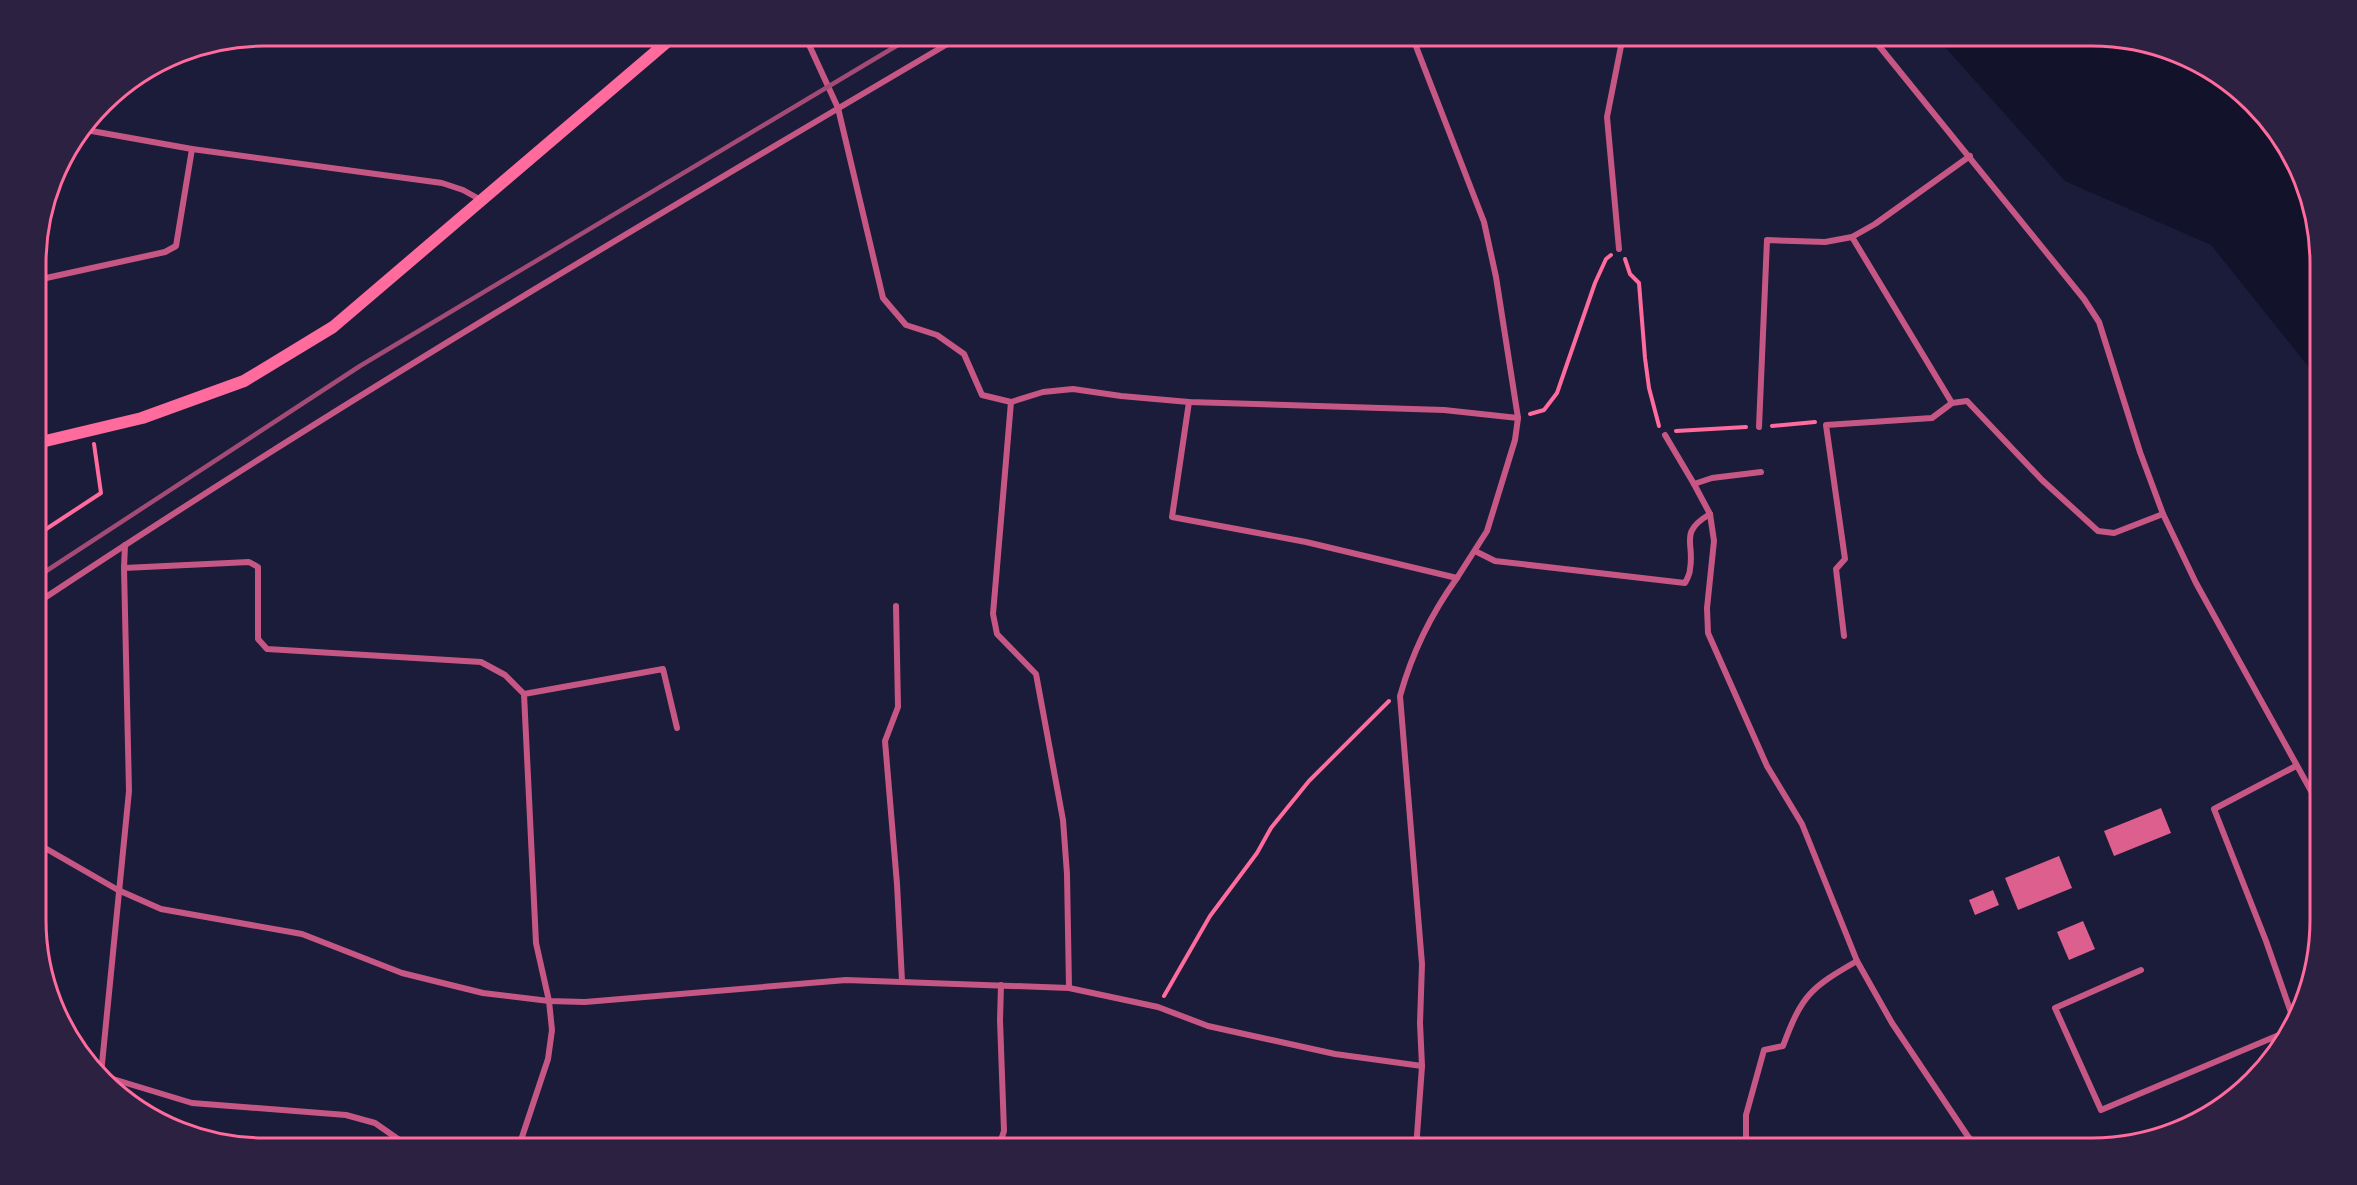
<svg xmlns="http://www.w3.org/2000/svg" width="2357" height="1185" font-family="'Source Serif 4',serif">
  <rect width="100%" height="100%" fill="#1b1b3a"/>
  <polygon fill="#12122b" points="1935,36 2092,36 2193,59 2274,126 2304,178 2319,235 2319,380 2211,245 2065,181"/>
  <g fill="#dd5f8e">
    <polygon points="2161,808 2171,833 2114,856 2104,831"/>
    <polygon points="2059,856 2072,888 2018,910 2005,878"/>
    <polygon points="1993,890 1999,905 1975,915 1969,900"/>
    <polygon points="2083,921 2095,949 2069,960 2057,932"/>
  </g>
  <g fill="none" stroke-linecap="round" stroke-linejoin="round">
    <g stroke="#ff6b9d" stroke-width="4">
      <polyline points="1625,259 1630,274 1639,283 1645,358 1649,388 1659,426"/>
      <polyline points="1530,414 1544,410 1557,393 1595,283 1606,259 1611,255"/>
      <polyline points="1772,426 1815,422"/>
      <polyline points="1676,431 1746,427"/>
      <polyline points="37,535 101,493 94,444"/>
      <polyline points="1164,996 1210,916 1257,853 1271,828 1309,781 1389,701"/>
    </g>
    <g stroke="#c65784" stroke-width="6">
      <polyline points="805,36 838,108 883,298 906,325 937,335 964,354 982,395 1011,402 1043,392 1073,389 1121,396 1189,402 1444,410 1518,418"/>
      <polyline points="1871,36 2084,299 2099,322 2140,452 2163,514 2196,583 2321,809"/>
      <polyline points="86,130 192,149 442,183 463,190 481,200"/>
      <polyline points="1619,249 1607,117 1623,36"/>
      <polyline points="37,280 165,252 176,246 192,149"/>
      <polyline points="1011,402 993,614 997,634 1036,674 1063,820 1067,874 1069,988"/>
      <polyline points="1189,402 1172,517 1306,542 1457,578 1487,531 1515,440 1518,418 1496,277 1484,222 1412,36"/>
      <polyline points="1952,403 1967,401 2042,480 2098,531 2114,533 2163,514"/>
      <polyline points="1759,427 1767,240 1825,242 1852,237 1875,224 1970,156"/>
      <polyline points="1665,435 1694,484 1712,478 1761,472"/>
      <polyline points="1694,484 1710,514 1714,541 1707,608 1708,633 1767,766 1802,824 1857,961 1892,1023 1967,1135 1978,1149"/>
      <path d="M1475,551L1495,561L1685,583C1687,579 1690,574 1690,569C1695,542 1678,533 1710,514"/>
      <polyline points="124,568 125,545"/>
      <path d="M37,603C338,403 650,219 961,36"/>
      <polyline points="896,606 898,707 885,741 897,884 902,981"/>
      <polyline points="1844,636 1836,569 1845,559 1826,425 1932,418 1952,403 1852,237"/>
      <polyline points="38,844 118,890 161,909 302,934 402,973 483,993 549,1001 585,1002 846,980 1069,988 1158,1007 1208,1026 1335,1054 1422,1066"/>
      <polyline points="2141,970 2055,1008 2101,1110 2279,1035 2294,1022"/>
      <polyline points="2295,1024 2266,941 2214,809 2296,766"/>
      <polyline points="101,1074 129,791 124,568 249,562 258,567 258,639 267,649 481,662 505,675 524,694"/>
      <polyline points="103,1076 192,1103 346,1115 375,1123 408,1146 417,1149"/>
      <polyline points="518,1149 548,1059 552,1030 549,1001 536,943 524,694 663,669 677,728"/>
      <polyline points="998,1149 1004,1131 1000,1020 1001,985"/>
      <path d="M1416,1149L1422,1066L1420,1023L1422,964L1400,696C1412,653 1431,614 1457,578"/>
      <path d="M1746,1149V1115L1764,1050L1783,1046C1802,995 1810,988 1857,961"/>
    </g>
    <polyline stroke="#ff6b9d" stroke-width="12" points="37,443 142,418 244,381 333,327 674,36"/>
    <polyline stroke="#a44b75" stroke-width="4.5" points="37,577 360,366 913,36"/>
  </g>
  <path d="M0 0H2357V1185H0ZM264 46H2092A218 218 0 0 1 2310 264V920A218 218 0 0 1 2092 1138H264A218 218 0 0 1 46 920V264A218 218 0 0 1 264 46Z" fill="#2d2142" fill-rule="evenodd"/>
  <path fill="none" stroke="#ff6b9d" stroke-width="3" d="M264 46H2092A218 218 0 0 1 2310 264V920A218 218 0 0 1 2092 1138H264A218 218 0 0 1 46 920V264A218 218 0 0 1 264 46Z"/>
</svg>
